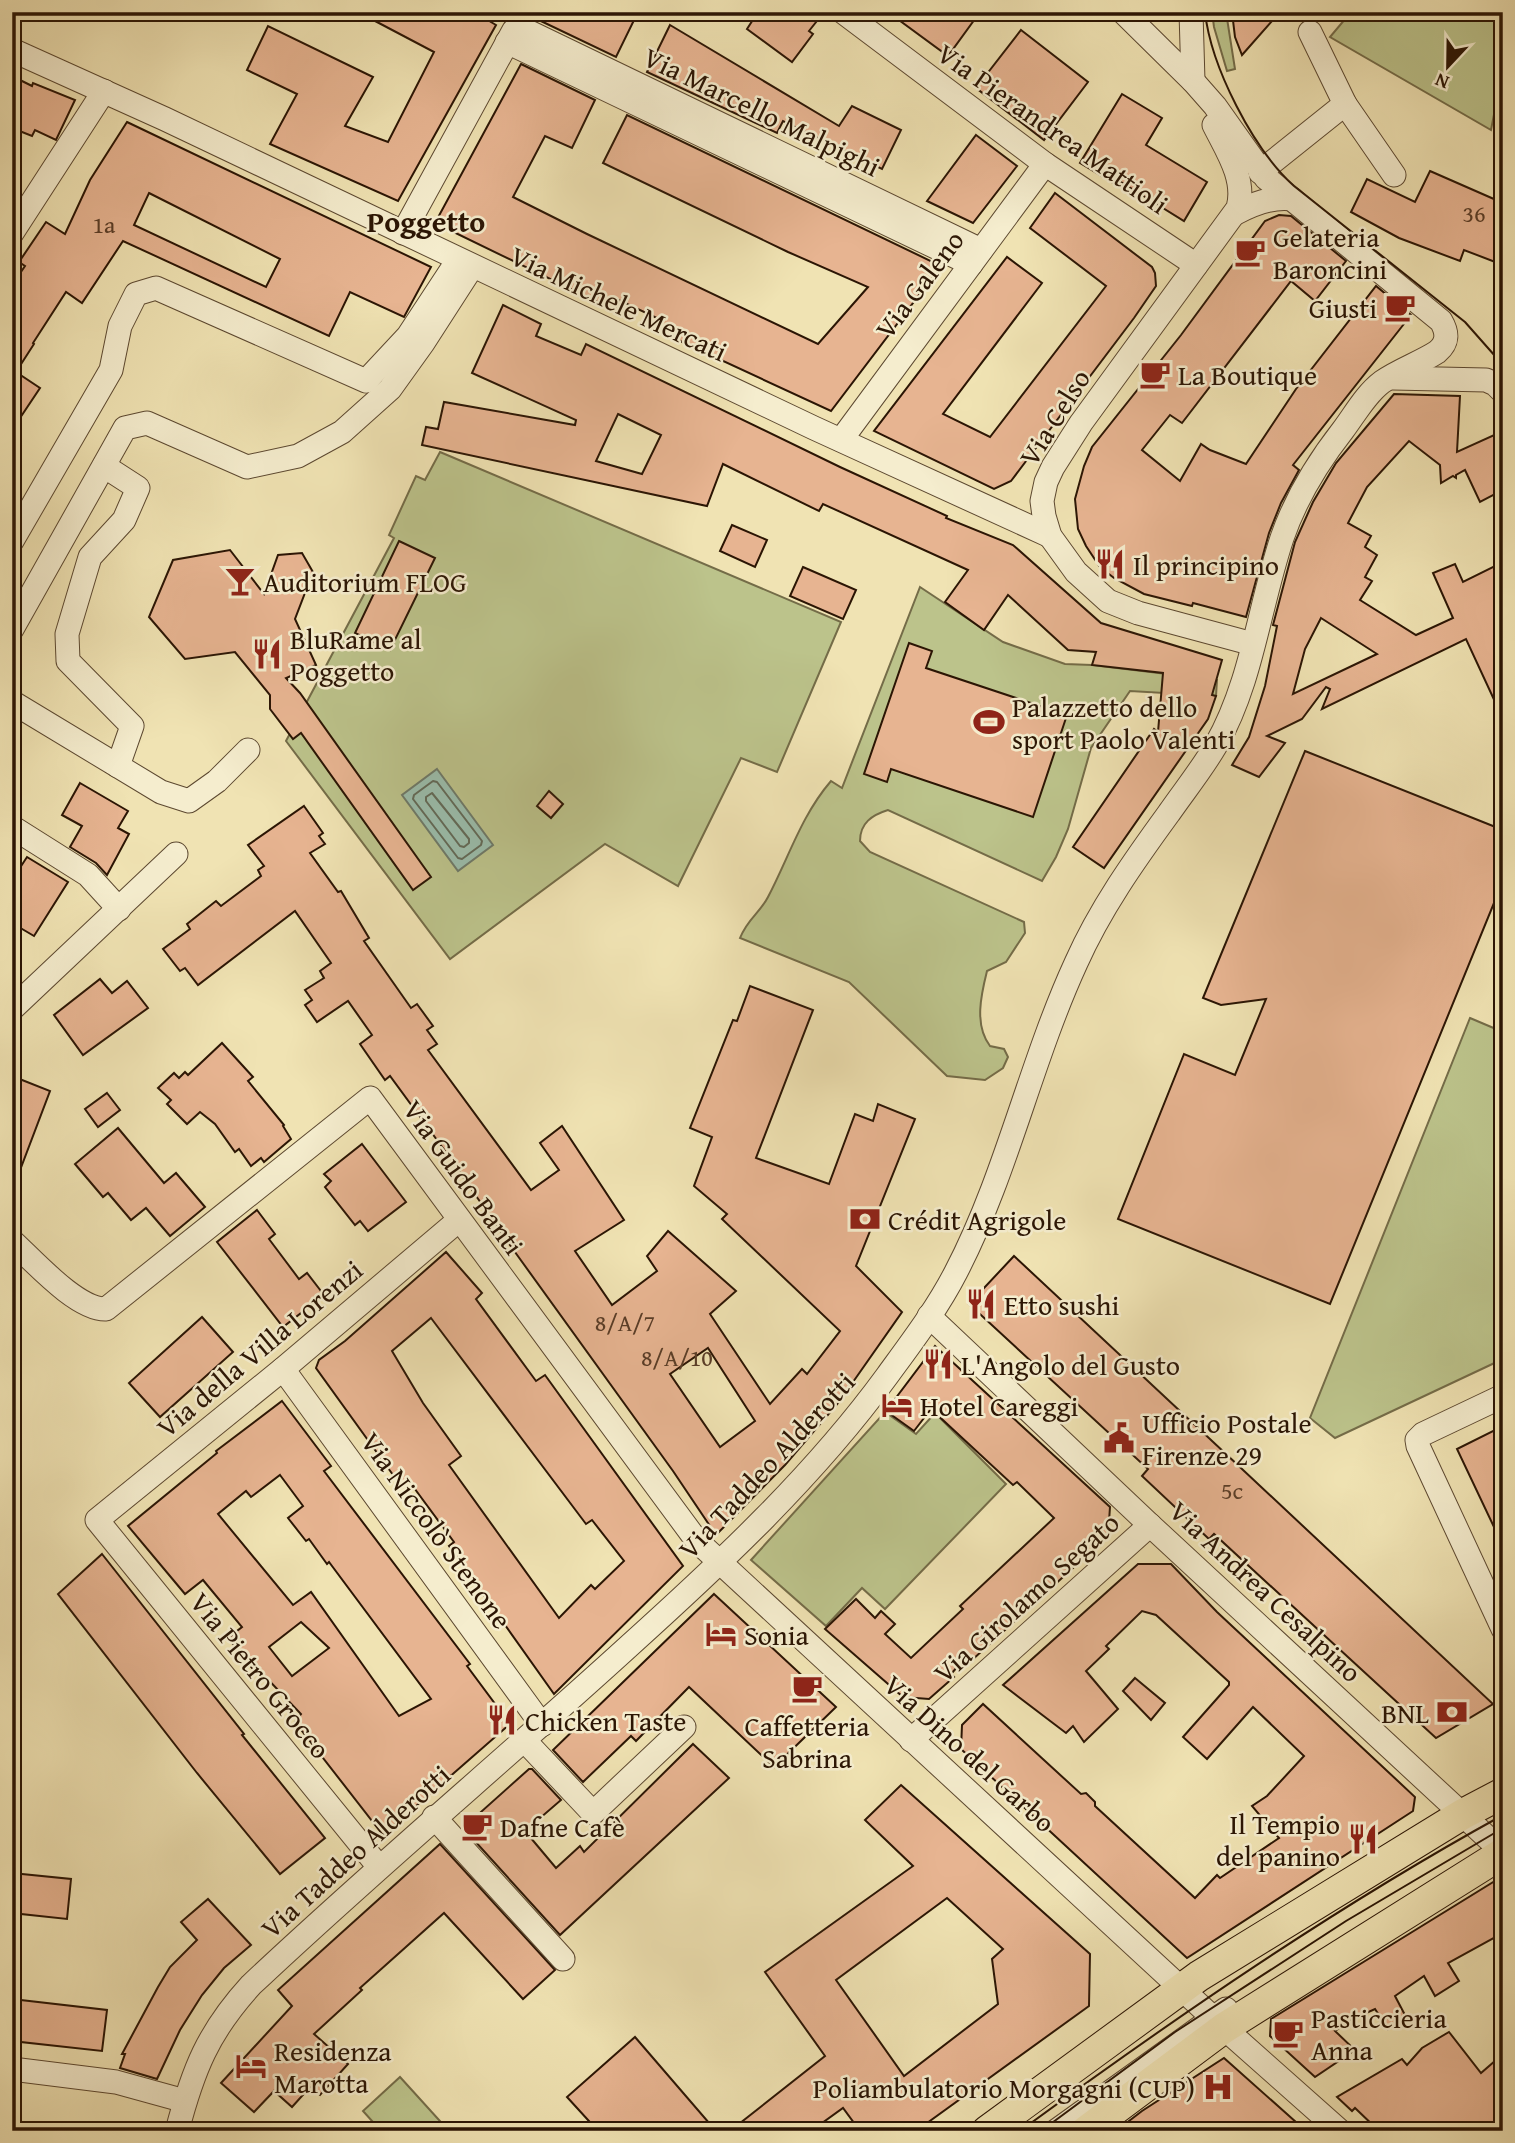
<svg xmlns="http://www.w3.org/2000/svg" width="1515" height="2143" font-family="'Gentium Book Plus',serif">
  <rect width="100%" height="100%" fill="#f0e3b3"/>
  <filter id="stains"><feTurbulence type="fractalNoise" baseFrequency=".00286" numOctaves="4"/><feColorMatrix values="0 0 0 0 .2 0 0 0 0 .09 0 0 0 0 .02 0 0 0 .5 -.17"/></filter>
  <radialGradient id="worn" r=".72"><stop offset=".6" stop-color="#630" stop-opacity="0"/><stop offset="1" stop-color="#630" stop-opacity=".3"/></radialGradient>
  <g fill="#bcc38b" stroke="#746c48" stroke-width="2">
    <polygon points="1212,12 1226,12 1235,69 1227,71 1214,27"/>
    <polygon points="1351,12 1503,12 1503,68 1491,130 1330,37"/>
    <polygon points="440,452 841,622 777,772 741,758 678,886 605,844 450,959 286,741 394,538 389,535 416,476 425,480"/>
    <path d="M920,587L1003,642L1065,664L1092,665L1217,680L1216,696L1130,691L1091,748L1068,829L1056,857L1042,881L888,810C872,815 860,823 860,841L870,852L1024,922L1025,933L1006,962L987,971C981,995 974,1025 990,1046L1004,1049L1008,1057L1003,1068L985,1080L947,1076L849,982L740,938C748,918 760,913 768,897C789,857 801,816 831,781L842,788Z"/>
    <polygon points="1470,1018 1503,1032 1503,1359 1335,1438 1310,1418"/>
    <polygon points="885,1412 916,1434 935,1413 1006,1484 885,1609 862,1588 826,1626 751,1560"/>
    <polygon points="400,2077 449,2131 381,2131 363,2111"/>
  </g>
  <polygon fill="#9abead" stroke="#6e7a69" stroke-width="2" points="437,769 493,845 458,871 402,795"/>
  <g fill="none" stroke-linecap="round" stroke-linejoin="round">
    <g stroke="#626a58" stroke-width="2">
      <polygon points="433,781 437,782 482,841 481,845 462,859 458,858 413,799 414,795"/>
      <polygon points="432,793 469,839 469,843 464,847 460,846 426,801 426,797"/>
    </g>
  </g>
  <g fill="#e7b491" stroke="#2b1504" stroke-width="2" fill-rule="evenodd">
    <polygon points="358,12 474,12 496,25 398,201 270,144 297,94 247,70 268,26 373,77 345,126 388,142 434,52"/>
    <polygon points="522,12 638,12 616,57"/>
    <polygon points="758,12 824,12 809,31 813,34 792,62 747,29"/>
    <polygon points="888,12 980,12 948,56"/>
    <polygon points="1232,12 1280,12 1242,55 1235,37"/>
    <polygon points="670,25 839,126 852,106 901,130 882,169 783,121 777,133 647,72"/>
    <polygon points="1021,30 1088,82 1044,140 976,88"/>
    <polygon points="521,64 595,100 572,148 545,136 513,197 587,234 818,344 868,287 788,252 603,163 627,115 941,266 831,411 654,329 659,319 619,300 614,310 435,223"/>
    <polygon points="12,76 32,86 33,83 75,100 56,140 35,130 32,136 12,128"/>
    <polygon points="1122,94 1162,118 1146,145 1207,182 1184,221 1121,182 1118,186 1080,163"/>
    <path d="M127,122L431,267L404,317L350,292L329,336L123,241L82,303L66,292L33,343L34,344L16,372L40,388L12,430V285L25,266L19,262L46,222L65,234L90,180ZM149,193L280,259L266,287L134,225Z"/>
    <polygon points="976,135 1017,166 973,223 927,201"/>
    <polygon points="1430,171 1503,203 1503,265 1464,250 1460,261 1399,238 1351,212 1367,179 1415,202"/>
    <polygon points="1055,193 1152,267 1155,273 1156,286 1134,318 1011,481 994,489 874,431 1007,257 1042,283 943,414 990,437 1106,286 1030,228"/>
    <polygon points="1279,215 1291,216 1346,261 1315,301 1291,281 1182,423 1170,415 1142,450 1180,481 1201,444 1210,450 1246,464 1296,389 1376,286 1411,315 1293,465 1299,470 1281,503 1269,533 1246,617 1193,603 1192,606 1144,594 1114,578 1100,567 1086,546 1078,529 1075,499 1084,466 1092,447 1181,335 1265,221"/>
    <path d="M503,305L541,324L536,336L581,355L586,344L840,467L947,516L946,518L1013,545L1101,623L1222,660L1212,695L1216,696L1208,719L1104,868L1073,847L1154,729L1158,732L1163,673L1092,665L1096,652L1068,650L1008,595L984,630L945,602L968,570L823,504L819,511L723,464L707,506L422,445L426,427L438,429L444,402L575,425L576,420L472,373ZM618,414L661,435L642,474L596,461Z"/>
    <path d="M1394,394L1460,396L1457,452L1503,431V490L1480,502L1465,470L1456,475V478L1453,476L1441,483L1440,465L1409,441L1367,487L1348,523L1371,536L1365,547L1377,555L1365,577L1372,581L1360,600L1416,635L1453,618L1433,573L1455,564L1463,582L1503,562V719L1466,639L1322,709L1330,689L1326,687L1302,719L1267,736L1285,743L1259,777L1232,765L1249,737L1265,686L1277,626L1273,625L1295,542L1313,502L1336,463ZM1321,618L1377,654L1293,694L1305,649Z"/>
    <polygon points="732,525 767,540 755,567 720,551"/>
    <polygon points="399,541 435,558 390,650 355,633"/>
    <polygon points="230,550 264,594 278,555 302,553 313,572 295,619 316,665 286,678 300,693 431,877 413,890 301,733 293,739 270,709 270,695 235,652 185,659 149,617 173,560"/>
    <polygon points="803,567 856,590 843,619 790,596"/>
    <polygon points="909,643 932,651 926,668 1067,715 1033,817 891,769 887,782 864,774"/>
    <polygon points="1305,751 1503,830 1503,881 1330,1304 1118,1219 1184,1054 1235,1075 1266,999 1221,1005 1203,998"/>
    <polygon points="80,783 128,811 118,828 129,834 107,875 96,863 70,847 82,826 62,815"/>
    <polygon points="549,791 563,804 551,818 537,806"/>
    <path d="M304,806L323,833L319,836L325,844L310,853L338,892L341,891L369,938L364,941L411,1008L417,1004L433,1026L427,1030L437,1044L428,1050L531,1190L559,1170L540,1143L562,1126L624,1220L575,1251L612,1305L657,1271L647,1256L668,1231L736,1291L710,1314L770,1404L802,1369L807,1374L840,1331L722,1219L727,1214L694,1186L712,1137L690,1128L733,1020L737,1021L750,986L813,1010L756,1158L829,1184L855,1114L873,1121L878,1104L915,1119L856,1266L902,1312L839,1402L785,1465L716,1535L673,1471L507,1241L448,1155L390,1076L385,1080L360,1044L372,1035L348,1001L317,1022L305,1005L312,1000L305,990L324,978L320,971L331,963L295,911L198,985L185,968L180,971L163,949L190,929L187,924L216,901L221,906L261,876L258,870L264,866L248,845ZM708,1348L755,1421L720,1447L670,1374Z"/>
    <polygon points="27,857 68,882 34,936 12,923 12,880"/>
    <polygon points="100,979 112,993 127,981 148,1008 83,1055 54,1015"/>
    <polygon points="222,1043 253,1077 248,1081 284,1125 283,1126 291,1139 264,1162 261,1158 251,1166 239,1149 235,1152 215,1124 200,1112 187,1124 167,1104 171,1100 158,1088 174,1073 179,1078 185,1072 188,1075"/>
    <polygon points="12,1076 50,1091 14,1186 12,1186"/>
    <polygon points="107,1093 120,1110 98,1127 85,1109"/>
    <polygon points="118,1128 164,1183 176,1173 205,1207 170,1236 146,1208 131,1220 108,1193 103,1197 75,1164"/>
    <polygon points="362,1144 406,1202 368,1231 360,1221 355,1225 325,1187 331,1181 324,1174"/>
    <polygon points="257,1210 275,1234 269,1239 299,1279 307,1273 324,1295 283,1327 217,1242"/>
    <path d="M446,1252L482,1293L476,1299L536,1381L545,1375L683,1566L554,1694L449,1546L454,1542L409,1481L401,1486L316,1368L319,1360L345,1341ZM431,1318L586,1524L592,1520L624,1561L595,1589L591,1585L559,1618L449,1465L461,1456L423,1403L392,1351Z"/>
    <polygon points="1014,1256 1226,1454 1493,1704 1436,1738 1214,1534 1209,1539 1142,1476 1148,1469 969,1304"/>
    <polygon points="202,1317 233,1352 160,1417 129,1383"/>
    <polygon points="935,1346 1110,1507 1108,1536 971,1661 966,1657 951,1674 954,1677 929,1699 903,1697 825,1629 856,1599 875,1618 881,1611 895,1624 885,1634 911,1658 963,1609 960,1606 1054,1518 1017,1482 1013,1485 931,1409 914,1431 886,1411"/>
    <path d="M282,1401L331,1466L324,1471L470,1664L467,1666L510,1724L383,1835L295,1722L301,1714L259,1670L256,1673L228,1638L242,1627L203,1580L185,1594L128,1526L217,1453L216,1451ZM280,1475L303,1506L288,1518L306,1541L309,1539L327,1564L329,1562L431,1699L399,1716L311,1592L293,1605L218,1514L246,1491L251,1497ZM301,1622L329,1648L292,1676L269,1647Z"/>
    <polygon points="1503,1426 1503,1546 1457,1449"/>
    <polygon points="102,1554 244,1734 242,1735 325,1838 280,1874 197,1773 58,1594"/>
    <polygon points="1138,1564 1171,1564 1217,1612 1415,1797 1413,1811 1187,1958 961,1749 962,1725 983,1704 1081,1794 1086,1793 1095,1802 1095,1806 1195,1898 1217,1875 1220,1878 1279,1838 1252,1806 1267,1796 1304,1756 1253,1707 1207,1759 1183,1737 1229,1685 1229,1682 1156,1615 1142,1611 1106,1646 1109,1649 1086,1671 1118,1709 1084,1742 1073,1726 1066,1733 1003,1685"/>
    <polygon points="714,1594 836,1707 774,1767 689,1687 636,1741 631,1736 583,1782 553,1750"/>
    <polygon points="1135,1678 1165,1703 1151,1720 1123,1691"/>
    <polygon points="693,1744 729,1778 560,1935 463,1828 529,1769 532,1769 561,1800 525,1831 556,1868 580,1846 584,1852"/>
    <path d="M901,1785L1090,1954L1089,2006L916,2131H860L843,2108L811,2131H730L825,2056L765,1972L913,1866L865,1820ZM947,1898L1003,1949L992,1959L998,2004L904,2076L836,1980Z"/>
    <polygon points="440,1844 555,1970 523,1999 444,1913 360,1988 362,1990 314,2034 348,2064 320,2095 310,2087 292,2107 274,2091 254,2112 221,2083 292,2006 278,1990"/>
    <polygon points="12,1873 71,1879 67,1919 12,1913"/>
    <polygon points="1503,1876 1503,1933 1448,1963 1459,1981 1435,1996 1424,1976 1395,1996 1406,2017 1388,2029 1375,2009 1355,2018 1335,2031 1355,2050 1315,2077 1270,2036 1271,2019"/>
    <polygon points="208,1899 251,1945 224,1968 202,1995 180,2030 157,2079 120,2068 125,2054 122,2054 158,1987 170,1967 197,1940 181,1922"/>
    <polygon points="12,1999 107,2010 102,2051 12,2041"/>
    <polygon points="1449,2032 1481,2073 1503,2054 1503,2119 1489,2131 1379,2131 1355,2108 1352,2111 1337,2097 1402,2059 1407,2065 1422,2048"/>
    <polygon points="635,2037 716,2131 598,2131 567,2097"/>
    <polygon points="1224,2058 1306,2131 1116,2131 1142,2111"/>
  </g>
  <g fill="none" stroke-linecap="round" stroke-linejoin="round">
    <g stroke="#5c4830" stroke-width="25">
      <g id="minor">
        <polyline points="843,12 1045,164 1196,265"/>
        <polyline points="1191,12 1193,81"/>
        <polyline points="517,26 981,250"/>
        <polyline points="507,42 971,264"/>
        <polyline points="12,50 165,119 814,428 1050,536"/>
        <polyline points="1345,104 1394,175"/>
        <path d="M1214,125C1227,151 1246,179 1238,208L1081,423L1053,467L1046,482L1042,501L1044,516L1050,536L1076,572L1108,601L1138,613L1253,644"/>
        <polyline points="1260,172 1345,104 1310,32"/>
        <path d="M1236,213C1253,204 1272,196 1292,199"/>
        <polyline points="12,233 104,91"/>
        <polyline points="403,233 514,30"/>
        <polyline points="1393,378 1486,380 1495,384 1503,392"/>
        <polyline points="841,440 1045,164"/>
        <polyline points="104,466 138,488 124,520 90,557 67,634 68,661 132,726 118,766"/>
        <polyline points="12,541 111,370 120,326 136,294 156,288 366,381 408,336 458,260"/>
        <polyline points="12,629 125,428 147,423 247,467 298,456 342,432 390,389 423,343 472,267"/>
        <polyline points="12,702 161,792 189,801 217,781 248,750"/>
        <polyline points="12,827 88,875 119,909"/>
        <polyline points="12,1009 176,854"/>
        <path d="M12,1241C33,1260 77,1310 106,1309L370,1098L697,1541L1224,2028L1340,2131"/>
        <polyline points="929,1316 1150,1525 1503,1852"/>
        <polyline points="283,1369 542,1725"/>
        <polyline points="1503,1396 1423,1434 1417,1440 1418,1446 1503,1629"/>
        <polyline points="911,1740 1150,1525"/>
        <polyline points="525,1741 593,1813 684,1727"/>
        <polyline points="434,1817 563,1959"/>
        <polyline points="379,1867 97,1520 283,1369 459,1220"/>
        <polyline points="12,2069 116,2082 185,2101"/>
        <path d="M177,2131C193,2070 208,2032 251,1985C374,1869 504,1760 629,1646C721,1563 814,1476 887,1376C911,1343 937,1309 956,1272C1007,1174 1030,1063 1076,963C1100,909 1134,861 1169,813C1185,790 1202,769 1216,745C1252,682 1259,607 1282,538C1295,500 1318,462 1343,430C1355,414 1366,394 1382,382C1399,370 1420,363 1437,352C1448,343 1448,333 1441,321L1266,178L1215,106L1193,81L1123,12"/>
        <polyline points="1056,2131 1226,2009"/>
      </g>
    </g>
    <g stroke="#2b1504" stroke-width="32">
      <g id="major">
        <polyline points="987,2131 1199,1976 1463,1814 1503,1793"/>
        <polyline points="1086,2131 1224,2028 1503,1853"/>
      </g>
    </g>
    <use href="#minor" stroke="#f5edce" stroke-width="23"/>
    <use href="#major" stroke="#f0e3b3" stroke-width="30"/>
    <g stroke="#2b1504" stroke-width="2">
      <path d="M1205,12C1211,67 1253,149 1294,186L1465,322L1503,365"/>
      <path d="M1020,2131C1176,2017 1334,1908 1503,1815"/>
      <polyline points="1041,2131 1175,2032 1346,1921 1503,1828"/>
    </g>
  </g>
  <defs>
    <g id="cafe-bare" transform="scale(2.415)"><path d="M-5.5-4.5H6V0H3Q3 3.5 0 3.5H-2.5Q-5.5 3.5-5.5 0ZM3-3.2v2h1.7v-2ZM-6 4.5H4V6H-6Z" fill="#8f2418" stroke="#f5edce" stroke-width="2.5" paint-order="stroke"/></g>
    <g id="restaurant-bare" transform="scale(2.415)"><path d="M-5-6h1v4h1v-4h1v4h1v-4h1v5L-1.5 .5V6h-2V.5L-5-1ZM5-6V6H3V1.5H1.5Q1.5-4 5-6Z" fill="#8f2418" stroke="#f5edce" stroke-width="2.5" paint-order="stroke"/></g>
    <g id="bar-bare" transform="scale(2.415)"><path d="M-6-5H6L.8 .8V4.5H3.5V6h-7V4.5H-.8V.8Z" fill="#8f2418" stroke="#f5edce" stroke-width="2.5" paint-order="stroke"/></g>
    <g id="stadium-bare" transform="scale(2.415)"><path d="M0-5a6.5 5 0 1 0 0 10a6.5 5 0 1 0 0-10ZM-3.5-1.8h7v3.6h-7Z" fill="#8f2418" stroke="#f5edce" stroke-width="2.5" paint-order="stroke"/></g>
    <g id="bank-bare" transform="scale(2.415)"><path d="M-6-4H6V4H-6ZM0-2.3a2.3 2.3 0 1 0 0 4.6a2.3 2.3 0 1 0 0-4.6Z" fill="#8f2418" stroke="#f5edce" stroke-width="2.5" paint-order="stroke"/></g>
    <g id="hotel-bare" transform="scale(2.415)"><path d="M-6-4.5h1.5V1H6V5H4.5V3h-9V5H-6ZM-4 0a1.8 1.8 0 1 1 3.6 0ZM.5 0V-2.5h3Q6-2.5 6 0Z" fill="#8f2418" stroke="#f5edce" stroke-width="2.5" paint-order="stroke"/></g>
    <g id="civic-bare" transform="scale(2.415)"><path d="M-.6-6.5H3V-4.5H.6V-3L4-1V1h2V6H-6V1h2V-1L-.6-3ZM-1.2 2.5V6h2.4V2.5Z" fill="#8f2418" stroke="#f5edce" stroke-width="2.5" paint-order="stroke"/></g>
    <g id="hospital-bare" transform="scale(2.415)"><path d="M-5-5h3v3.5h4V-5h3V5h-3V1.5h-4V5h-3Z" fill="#8f2418" stroke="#f5edce" stroke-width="2.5" paint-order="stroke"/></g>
  </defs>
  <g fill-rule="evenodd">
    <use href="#cafe-bare" x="1250" y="252"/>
    <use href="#cafe-bare" x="1400" y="307"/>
    <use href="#cafe-bare" x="1155" y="374"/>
    <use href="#restaurant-bare" x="1110" y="564"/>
    <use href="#bar-bare" x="240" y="581"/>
    <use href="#restaurant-bare" x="267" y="654"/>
    <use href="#stadium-bare" x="989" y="722"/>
    <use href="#bank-bare" x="865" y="1219"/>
    <use href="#restaurant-bare" x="981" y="1304"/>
    <use href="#restaurant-bare" x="938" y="1364"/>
    <use href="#hotel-bare" x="897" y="1405"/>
    <use href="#civic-bare" x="1119" y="1438"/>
    <use href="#hotel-bare" x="721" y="1634"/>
    <use href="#cafe-bare" x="807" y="1688"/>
    <use href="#bank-bare" x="1452" y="1712"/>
    <use href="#restaurant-bare" x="502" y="1720"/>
    <use href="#cafe-bare" x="477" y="1826"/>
    <use href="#restaurant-bare" x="1363" y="1839"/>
    <use href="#cafe-bare" x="1288" y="2033"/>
    <use href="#hotel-bare" x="251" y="2066"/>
    <use href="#hospital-bare" x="1218" y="2087"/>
  </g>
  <g text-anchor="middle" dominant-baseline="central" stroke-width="5" stroke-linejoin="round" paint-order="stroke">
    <g font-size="24" fill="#5a3d27">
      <text x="1474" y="213">36</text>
      <text x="104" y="224">1a</text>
      <text x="625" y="1322">8/A/7</text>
      <text x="677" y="1357">8/A/10</text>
      <text x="1232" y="1490">5c</text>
    </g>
    <g font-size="28" fill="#2b1504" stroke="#f5edce">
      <text transform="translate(762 111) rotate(26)">Via Marcello Malpighi</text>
      <text transform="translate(1053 128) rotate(35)">Via Pierandrea Mattioli</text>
      <text transform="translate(919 284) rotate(-53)">Via Galeno</text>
      <text transform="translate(619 303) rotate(25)">Via Michele Mercati</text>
      <text transform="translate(1054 417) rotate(-58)">Via Celso</text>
      <text transform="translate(464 1177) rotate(54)">Via Guido Banti</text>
      <text transform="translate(259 1348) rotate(-40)">Via della Villa Lorenzi</text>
      <text transform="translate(766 1465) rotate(-47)">Via Taddeo Alderotti</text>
      <text transform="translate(437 1530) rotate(54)">Via Niccolò Stenone</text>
      <text transform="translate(1266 1591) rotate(43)">Via Andrea Cesalpino</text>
      <text transform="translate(1026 1597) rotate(-42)">Via Girolamo Segato</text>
      <text transform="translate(261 1675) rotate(51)">Via Pietro Grocco</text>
      <text transform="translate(970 1753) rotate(42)">Via Dino del Garbo</text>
      <text transform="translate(355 1851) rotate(-42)">Via Taddeo Alderotti</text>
    </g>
    <g font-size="28" fill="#2b1504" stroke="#f5edce" text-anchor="start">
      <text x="1273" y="236">Gelateria<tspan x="1273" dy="32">Baroncini</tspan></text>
      <text x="1377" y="307" text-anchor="end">Giusti</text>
      <text x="1178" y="374">La Boutique</text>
      <text x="1133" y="564">Il principino</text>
      <text x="263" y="581">Auditorium FLOG</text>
      <text x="290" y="638">BluRame al<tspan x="290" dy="32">Poggetto</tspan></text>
      <text x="1012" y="706">Palazzetto dello<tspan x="1012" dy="32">sport Paolo Valenti</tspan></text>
      <text x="888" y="1219">Crédit Agrigole</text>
      <text x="1004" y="1304">Etto sushi</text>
      <text x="961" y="1364">L'Angolo del Gusto</text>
      <text x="920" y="1405">Hotel Careggi</text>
      <text x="1142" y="1422">Ufficio Postale<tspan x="1142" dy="32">Firenze 29</tspan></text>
      <text x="744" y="1634">Sonia</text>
      <text x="1429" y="1712" text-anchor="end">BNL</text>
      <text x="525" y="1720">Chicken Taste</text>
      <text x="807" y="1725" text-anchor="middle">Caffetteria<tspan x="807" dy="32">Sabrina</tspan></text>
      <text x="1340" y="1823" text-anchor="end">Il Tempio<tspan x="1340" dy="32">del panino</tspan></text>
      <text x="500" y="1826">Dafne Cafè</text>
      <text x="1311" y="2017">Pasticcieria<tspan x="1311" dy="32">Anna</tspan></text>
      <text x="274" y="2050">Residenza<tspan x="274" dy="32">Marotta</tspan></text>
      <text x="1195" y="2087" text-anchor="end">Poliambulatorio Morgagni (CUP)</text>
    </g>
    <g font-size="30" font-weight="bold" fill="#2b1504" stroke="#f5edce">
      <text x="426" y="221">Poggetto</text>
    </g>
  </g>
  <rect width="1515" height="2143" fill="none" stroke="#f0e3b3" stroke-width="42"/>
  <rect x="14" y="14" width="1487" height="2115" fill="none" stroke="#2b1504" stroke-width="3.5"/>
  <rect x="21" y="21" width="1473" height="2101" fill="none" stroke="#2b1504" stroke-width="2"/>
  <g transform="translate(1448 66) rotate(202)" stroke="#f5edce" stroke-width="5" paint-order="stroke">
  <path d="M0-5L12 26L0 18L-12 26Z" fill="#2b1504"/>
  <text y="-10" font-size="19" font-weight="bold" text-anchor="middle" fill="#2b1504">N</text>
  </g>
  <rect width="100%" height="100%" filter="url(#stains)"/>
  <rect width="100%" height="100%" fill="url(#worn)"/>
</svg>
